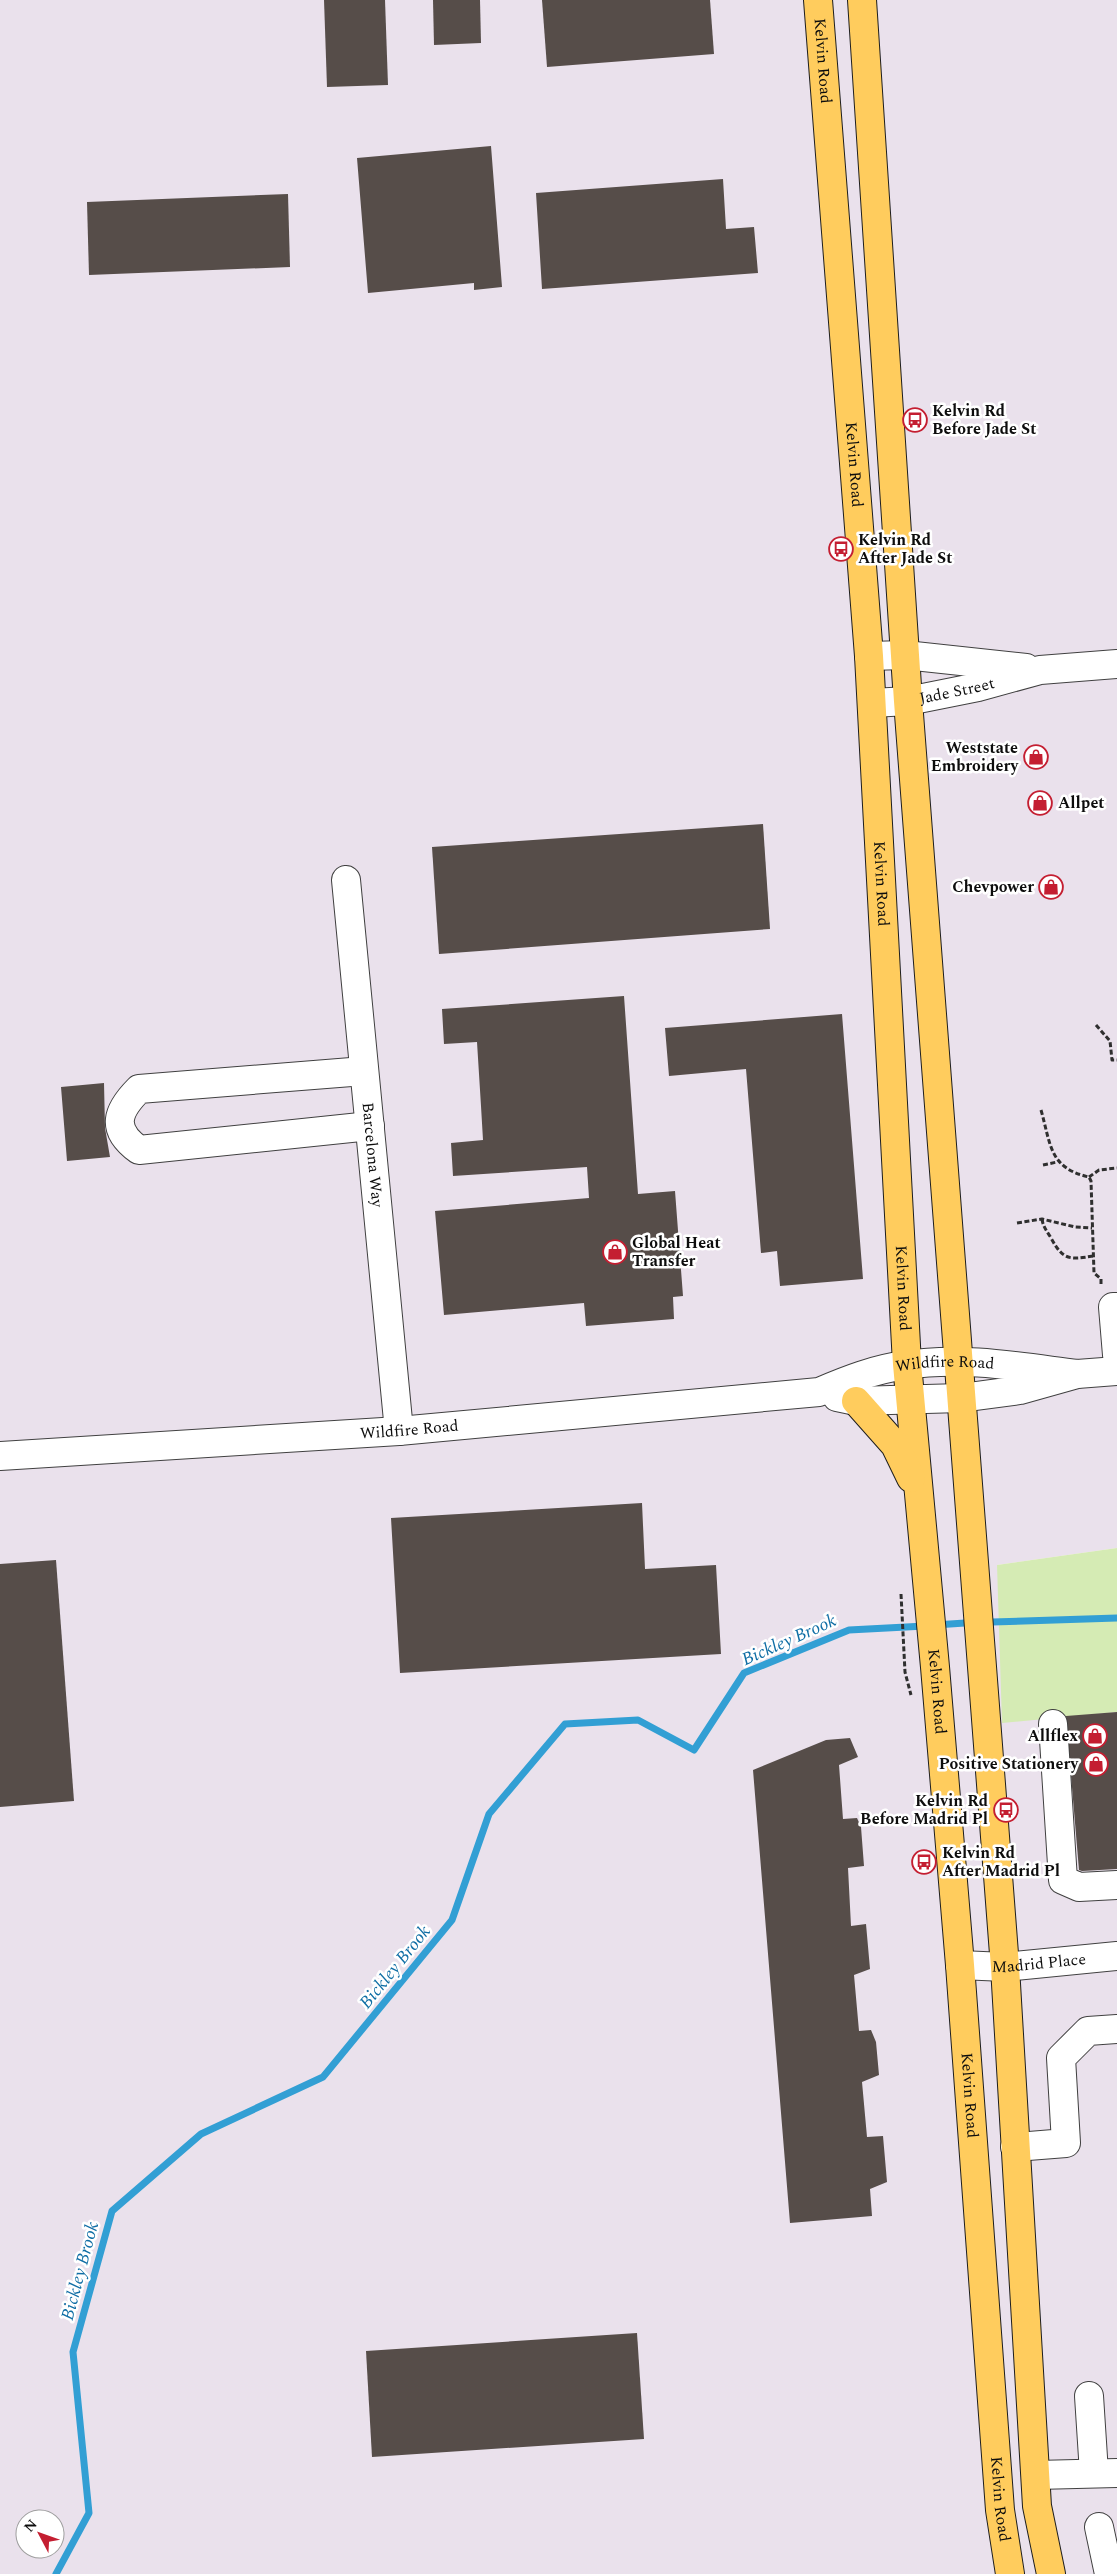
<svg xmlns="http://www.w3.org/2000/svg" width="1117" height="2574" font-family="Spectral,serif">
  <rect width="100%" height="100%" fill="#fffaed"/>
  <path fill="#eae1ec" fill-rule="evenodd" d="M0,0H1117V1548L997,1565L1066,1716L1117,1712V2574H0ZM25,2519H55V2549H25Z"/>
  <polygon fill="#d5ebb4" points="1117,1548 1117,1712 1002,1723 997,1565"/>
  <g fill="none" stroke-linecap="round" stroke-linejoin="round">
    <g stroke="#329fd4" stroke-width="7">
      <polyline points="992,1622 1117,1618"/>
      <polyline points="935,1625 965,1623"/>
      <polyline points="56,2574 89,2513 73,2352 112,2211 201,2134 323,2077 452,1920 489,1814 565,1724 638,1720 694,1750 744,1673 849,1630 925,1626"/>
    </g>
  </g>
  <g fill="#564d49">
    <polygon points="324,0 385,0 388,85 327,87"/>
    <polygon points="433,0 480,0 481,43 434,45"/>
    <polygon points="542,0 710,0 714,54 547,67"/>
    <polygon points="491,146 502,287 474,290 474,283 368,293 357,158"/>
    <polygon points="723,179 726,229 754,227 758,273 542,289 536,193"/>
    <polygon points="288,194 290,267 89,275 87,202"/>
    <polygon points="763,824 770,929 439,954 432,847"/>
    <polygon points="624,996 638,1194 675,1191 683,1296 673,1297 674,1319 586,1326 584,1303 444,1315 435,1211 589,1198 587,1167 453,1176 451,1143 483,1140 481,1106 477,1042 444,1044 442,1009"/>
    <polygon points="842,1014 863,1279 780,1286 777,1251 761,1253 746,1069 669,1076 665,1028"/>
    <polygon points="104,1083 105,1128 110,1157 67,1161 61,1087"/>
    <polygon points="642,1503 645,1569 716,1565 721,1654 400,1673 391,1518"/>
    <polygon points="56,1560 74,1801 0,1807 0,1564"/>
    <polygon points="1117,1712 1117,1869 1082,1871 1079,1870 1066,1716"/>
    <polygon points="850,1738 858,1757 839,1765 843,1819 857,1818 861,1827 864,1866 848,1868 851,1926 866,1924 870,1969 854,1975 859,2031 871,2030 876,2042 879,2075 862,2082 867,2137 883,2136 887,2182 870,2189 872,2216 790,2223 753,1770 826,1740"/>
    <polygon points="637,2333 644,2439 372,2457 366,2351"/>
  </g>
  <g fill="none" stroke-linecap="round" stroke-linejoin="round">
    <g stroke="#404040" stroke-width="30">
      <g id="minor">
        <polyline points="869,656 905,655 1026,668"/>
        <path id="s1" d="M872,703L908,701L978,687L1040,670L1117,664"/>
        <path id="s2" d="M346,880L399,1431"/>
        <path d="M364,1071L139,1089C117,1111 110,1129 139,1150L370,1126"/>
        <polyline points="1117,1307 1113,1307 1117,1355"/>
        <polyline points="837,1397 856,1401 961,1398 1020,1390 1077,1374 1117,1371"/>
        <path id="s3" d="M0,1456L399,1431L819,1392C847,1380 875,1369 906,1365C962,1356 1021,1367 1077,1374"/>
        <polyline points="1053,1724 1063,1880 1079,1887 1117,1885"/>
        <path id="s4" d="M960,1965L1005,1967L1117,1956"/>
        <polyline points="1015,2147 1066,2143 1061,2058 1088,2031 1117,2029"/>
        <polyline points="1089,2396 1094,2473"/>
        <polyline points="1036,2475 1117,2473"/>
        <polyline points="1099,2527 1109,2574"/>
      </g>
    </g>
    <g stroke="#1e1e1e" stroke-width="30">
      <g id="major">
        <path id="s5" d="M818,0L869,656L907,1364L935,1667L960,1965L1000,2510L1010,2574"/>
        <polyline points="862,0 908,701 1005,1967 1037,2506 1051,2574"/>
        <polyline points="856,1401 895,1445 911,1478"/>
      </g>
    </g>
    <g stroke="#2f2f2f" stroke-width="3" stroke-dasharray="5 2.5" stroke-linecap="butt">
      <polyline points="1096,1025 1110,1041 1112,1060 1117,1060"/>
      <path d="M1041,1110C1051,1145 1049,1168 1089,1177L1091,1181L1094,1273L1101,1279V1286"/>
      <polyline points="1043,1165 1057,1162"/>
      <polyline points="1089,1177 1099,1170 1117,1168"/>
      <path d="M1042,1219C1043,1227 1047,1231 1051,1238C1063,1260 1069,1260 1093,1256"/>
      <polyline points="1017,1223 1042,1219 1075,1227 1092,1228"/>
      <polyline points="901,1594 905,1672 911,1695"/>
    </g>
    <use href="#minor" stroke="#fff" stroke-width="28"/>
    <use href="#major" stroke="#ffcc5d" stroke-width="28"/>
  </g>
  <defs>
    <g id="bus-ring" transform="scale(1.25)"><circle r="9.5" fill="#fff" stroke="#c41e31" stroke-width="1.5"/><path d="M-5-6H5V4H4V6H2V4H-2V6H-4V4H-5ZM-3.5-4V0h7V-4ZM-3.5 1.2v1.5H-2V1.2ZM2 1.2v1.5H3.5V1.2Z" fill="#c41e31"/></g>
    <g id="shop-ring" transform="scale(1.25)"><circle r="9.5" fill="#fff" stroke="#c41e31" stroke-width="1.5"/><path d="M-5-2.5h2.3a2.7 3.5 0 0 1 5.4 0H5L5.5 6h-11ZM-1.5-2.5h3a1.5 2.3 0 0 0-3 0Z" fill="#c41e31"/></g>
  </defs>
  <g fill-rule="evenodd">
    <use href="#bus-ring" x="915" y="420"/>
    <use href="#bus-ring" x="841" y="549"/>
    <use href="#shop-ring" x="1036" y="757"/>
    <use href="#shop-ring" x="1040" y="803"/>
    <use href="#shop-ring" x="1051" y="887"/>
    <use href="#shop-ring" x="615" y="1252"/>
    <use href="#shop-ring" x="1095" y="1736"/>
    <use href="#shop-ring" x="1096" y="1764"/>
    <use href="#bus-ring" x="1006" y="1810"/>
    <use href="#bus-ring" x="924" y="1862"/>
  </g>
  <g text-anchor="middle" dominant-baseline="central" stroke-width="5" stroke-linejoin="round" paint-order="stroke">
    <g font-size="16" fill="#0d0d0d" stroke="#fff">
      <text stroke="none"><textPath href="#s5" startOffset="61">Kelvin Road</textPath></text>
      <text stroke="none"><textPath href="#s5" startOffset="466">Kelvin Road</textPath></text>
      <text stroke="none"><textPath href="#s1" startOffset="86">Jade Street</textPath></text>
      <text stroke="none"><textPath href="#s5" startOffset="886">Kelvin Road</textPath></text>
      <text stroke="none"><textPath href="#s2" startOffset="276">Barcelona Way</textPath></text>
      <text stroke="none"><textPath href="#s5" startOffset="1291">Kelvin Road</textPath></text>
      <text stroke="none"><textPath href="#s3" startOffset="952">Wildfire Road</textPath></text>
      <text stroke="none"><textPath href="#s3" startOffset="410">Wildfire Road</textPath></text>
      <text stroke="none"><textPath href="#s5" startOffset="1696">Kelvin Road</textPath></text>
      <text stroke="none"><textPath href="#s4" startOffset="79">Madrid Place</textPath></text>
      <text stroke="none"><textPath href="#s5" startOffset="2101">Kelvin Road</textPath></text>
      <text stroke="none"><textPath href="#s5" startOffset="2506">Kelvin Road</textPath></text>
    </g>
    <g font-size="16" font-weight="bold" fill="#0d0d0d" stroke="#fff" text-anchor="start">
      <text x="932" y="411">Kelvin Rd<tspan x="932" dy="18">Before Jade St</tspan></text>
      <text x="858" y="540">Kelvin Rd<tspan x="858" dy="18">After Jade St</tspan></text>
      <text x="1018" y="748" text-anchor="end">Weststate<tspan x="1018" dy="18">Embroidery</tspan></text>
      <text x="1058" y="803">Allpet</text>
      <text x="1034" y="887" text-anchor="end">Chevpower</text>
      <text x="632" y="1243">Global Heat<tspan x="632" dy="18">Transfer</tspan></text>
      <text x="1078" y="1736" text-anchor="end">Allflex</text>
      <text x="1078" y="1764" text-anchor="end">Positive Stationery</text>
      <text x="988" y="1801" text-anchor="end">Kelvin Rd<tspan x="988" dy="18">Before Madrid Pl</tspan></text>
      <text x="942" y="1853">Kelvin Rd<tspan x="942" dy="18">After Madrid Pl</tspan></text>
    </g>
    <g font-size="18" font-style="italic" fill="#106ea5" stroke="#fff">
      <text transform="translate(789 1640) rotate(-24)">Bickley Brook</text>
      <text transform="translate(395 1967) rotate(-51)">Bickley Brook</text>
      <text transform="translate(80 2271) rotate(-75)">Bickley Brook</text>
    </g>
  </g>
  <g transform="translate(40 2534) rotate(311)"><circle r="24" fill="#ffffff" stroke="#9e9e9e"/>
  <path d="M0-4L9 19L0 12L-9 19Z" fill="#c41e31"/>
  <text y="-8" font-size="14" font-weight="bold" text-anchor="middle" fill="#0d0d0d">N</text>
  </g>
</svg>
